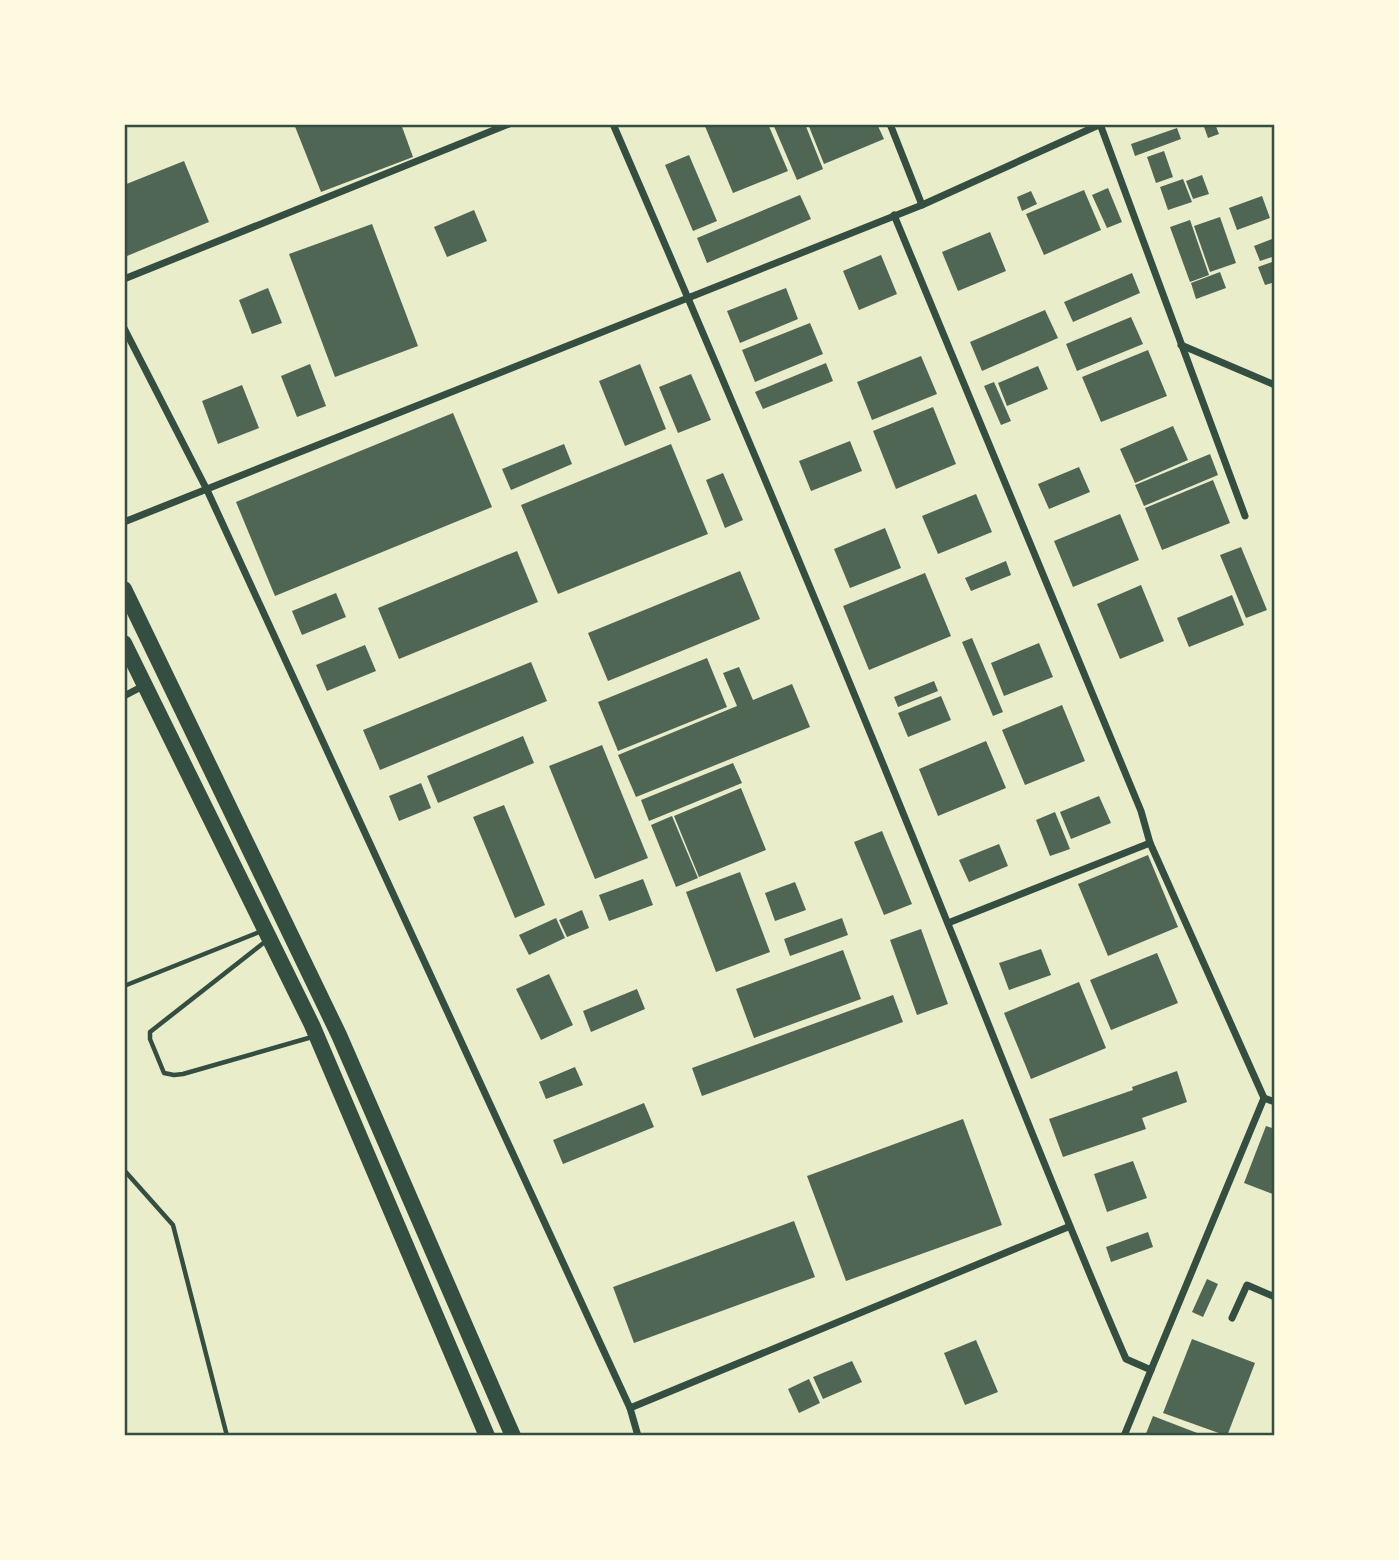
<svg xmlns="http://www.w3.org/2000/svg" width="1399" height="1560" font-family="'Fira Sans',sans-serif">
  <rect width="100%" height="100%" fill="#e9edc9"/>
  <g fill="#4f6655">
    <polygon points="294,124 401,124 413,157 321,192"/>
    <polygon points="704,124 768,124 788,171 733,193"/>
    <polygon points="773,124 805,124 823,169 797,180"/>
    <polygon points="808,124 877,124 884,139 824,164"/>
    <polygon points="1203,124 1215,124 1219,134 1208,138"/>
    <polygon points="1177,128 1181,139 1135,156 1131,144"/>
    <polygon points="1164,151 1173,177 1156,183 1147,157"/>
    <polygon points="689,155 717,221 693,231 665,165"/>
    <polygon points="184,161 209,222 127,256 124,251 124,185"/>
    <polygon points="1202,175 1209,194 1193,199 1186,181"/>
    <polygon points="1183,179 1192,202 1168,210 1160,187"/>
    <polygon points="1108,188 1122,222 1107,228 1092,195"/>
    <polygon points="1084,190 1101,230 1044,255 1026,214"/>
    <polygon points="1031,191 1037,204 1022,211 1017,197"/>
    <polygon points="800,195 811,219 707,263 697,238"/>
    <polygon points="1262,196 1270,218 1237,230 1229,208"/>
    <polygon points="474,210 487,241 447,257 434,227"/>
    <polygon points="1220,217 1236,263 1210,272 1194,226"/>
    <polygon points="1190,220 1209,275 1190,282 1170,227"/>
    <polygon points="372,224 418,346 335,377 289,254"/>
    <polygon points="990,232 1006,271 958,291 942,252"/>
    <polygon points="1272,239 1275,256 1260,261 1254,246"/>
    <polygon points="881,255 897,294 859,310 843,271"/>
    <polygon points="1275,261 1275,282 1265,285 1258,267"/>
    <polygon points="1220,272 1226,288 1196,299 1191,283"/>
    <polygon points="1132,273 1140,293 1073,322 1064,302"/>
    <polygon points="268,288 282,323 252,334 239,300"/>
    <polygon points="786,288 798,319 740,343 727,311"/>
    <polygon points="1045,310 1058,338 982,371 970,342"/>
    <polygon points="1131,317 1143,344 1077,371 1066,344"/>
    <polygon points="810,323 823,354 755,382 742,350"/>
    <polygon points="1148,350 1167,396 1101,422 1082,377"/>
    <polygon points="921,356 937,394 872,420 857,382"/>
    <polygon points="826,363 833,381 763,409 755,392"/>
    <polygon points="310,364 326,406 297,417 281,376"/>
    <polygon points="640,364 666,429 625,446 599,381"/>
    <polygon points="1038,366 1048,389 1007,406 998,383"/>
    <polygon points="691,374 711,420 678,433 659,387"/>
    <polygon points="994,382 1011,421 1001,425 984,386"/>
    <polygon points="242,385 259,428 218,444 202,401"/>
    <polygon points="933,407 956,464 896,489 873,431"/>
    <polygon points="453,413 492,507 275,596 236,502"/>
    <polygon points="1173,426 1188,460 1135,483 1120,449"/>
    <polygon points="850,441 862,471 811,491 799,461"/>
    <polygon points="564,444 572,464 511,490 502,469"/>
    <polygon points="671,444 708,534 558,594 521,505"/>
    <polygon points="1210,454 1218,475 1144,506 1135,485"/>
    <polygon points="1079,467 1090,492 1049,509 1038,484"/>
    <polygon points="723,473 743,520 725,528 706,480"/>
    <polygon points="1213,480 1230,523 1162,550 1145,508"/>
    <polygon points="976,494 992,532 938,554 922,516"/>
    <polygon points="1120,514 1139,560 1073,587 1054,541"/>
    <polygon points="885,528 901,568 850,588 834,549"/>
    <polygon points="1241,547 1267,610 1246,618 1220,555"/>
    <polygon points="517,551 538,602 399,659 378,608"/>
    <polygon points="1006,561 1011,575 971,591 965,578"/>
    <polygon points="740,571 760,619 608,681 588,633"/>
    <polygon points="925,573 951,636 869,670 843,606"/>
    <polygon points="1141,585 1164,641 1120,659 1097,604"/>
    <polygon points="336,593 346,617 302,635 292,611"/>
    <polygon points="1232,595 1244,625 1189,647 1177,618"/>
    <polygon points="972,638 1003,712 993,716 962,642"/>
    <polygon points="1039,643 1053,677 1004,696 991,663"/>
    <polygon points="365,645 376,671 327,691 316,665"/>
    <polygon points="707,658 727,707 618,751 598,702"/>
    <polygon points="531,662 547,701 380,770 363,730"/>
    <polygon points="739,667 753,700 792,684 810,727 636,797 618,755 737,706 723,673"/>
    <polygon points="934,681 938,691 898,707 894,697"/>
    <polygon points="941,696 951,720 908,737 898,713"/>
    <polygon points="1062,705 1085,761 1025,785 1002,730"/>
    <polygon points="523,736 534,763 438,803 427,776"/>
    <polygon points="986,741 1006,788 938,816 919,769"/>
    <polygon points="602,745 648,858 595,879 549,766"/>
    <polygon points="733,763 742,783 649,821 641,800"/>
    <polygon points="421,783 431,808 399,821 389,796"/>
    <polygon points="741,788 766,850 699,877 674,816"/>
    <polygon points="1099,796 1111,823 1071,839 1060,812"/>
    <polygon points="504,805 545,905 515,918 473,817"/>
    <polygon points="1055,812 1070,849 1050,856 1036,820"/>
    <polygon points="672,816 698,878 676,887 651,825"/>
    <polygon points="882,831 912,904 884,915 854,842"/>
    <polygon points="999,844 1008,866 969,882 959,860"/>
    <polygon points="1148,855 1178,927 1108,956 1078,884"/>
    <polygon points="740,872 770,952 716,972 686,892"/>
    <polygon points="643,879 653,905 609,921 599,895"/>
    <polygon points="795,882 806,910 775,921 765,893"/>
    <polygon points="582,910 589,928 567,937 559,920"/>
    <polygon points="556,918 565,938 529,955 519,935"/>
    <polygon points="842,918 848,935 790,956 784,939"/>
    <polygon points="921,929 948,1004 917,1015 890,940"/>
    <polygon points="1041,949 1051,975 1009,990 999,963"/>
    <polygon points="843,950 861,999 754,1038 736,989"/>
    <polygon points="1157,953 1178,1003 1111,1030 1090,980"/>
    <polygon points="549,974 573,1025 541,1040 516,989"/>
    <polygon points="1079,982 1106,1048 1031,1079 1004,1013"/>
    <polygon points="637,989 645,1009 591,1032 583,1011"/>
    <polygon points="893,995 903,1022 702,1096 692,1068"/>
    <polygon points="575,1067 583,1085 546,1099 539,1082"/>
    <polygon points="1177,1071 1187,1102 1142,1118 1146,1129 1063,1157 1049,1119 1133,1090 1132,1087"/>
    <polygon points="644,1103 654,1127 563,1164 553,1140"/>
    <polygon points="963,1119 1002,1225 846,1281 807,1176"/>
    <polygon points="1266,1126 1275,1129 1275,1195 1244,1183"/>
    <polygon points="1133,1161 1147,1198 1107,1212 1094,1174"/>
    <polygon points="794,1221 815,1277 634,1343 613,1287"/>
    <polygon points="1148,1232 1153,1247 1111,1262 1106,1247"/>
    <polygon points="1207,1279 1218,1284 1203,1317 1192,1312"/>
    <polygon points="1192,1339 1255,1363 1227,1436 1163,1413"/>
    <polygon points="976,1340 998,1392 965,1405 944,1353"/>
    <polygon points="852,1361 862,1382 823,1399 813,1377"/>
    <polygon points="809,1379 820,1403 799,1413 788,1389"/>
    <polygon points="1153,1416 1205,1436 1145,1436"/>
  </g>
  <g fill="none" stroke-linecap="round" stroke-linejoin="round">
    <g stroke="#344e41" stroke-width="4.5">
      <polyline points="266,941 150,1032 150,1039 164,1073 174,1075 183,1074 312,1037"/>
      <polyline points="124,986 262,931"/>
      <polyline points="124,1170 173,1225 227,1436"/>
    </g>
    <g stroke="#344e41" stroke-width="7">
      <path d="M613,124C728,389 840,656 948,924C1007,1069 1063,1215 1126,1359L1151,1370L1124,1436"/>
      <polyline points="890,124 922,205"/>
      <polyline points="1100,124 1245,516"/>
      <polyline points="894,215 1141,811 1150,843 948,923"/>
      <polyline points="124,279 509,124"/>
      <polyline points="124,328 207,490 630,1408"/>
      <polyline points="1181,345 1275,385"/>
      <polyline points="124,522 922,205 1101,124"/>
      <polyline points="124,696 145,685"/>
      <polyline points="1150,843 1264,1098"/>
      <polyline points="1232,1318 1247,1285 1275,1297"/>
      <polyline points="1151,1370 1264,1098 1275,1102"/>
      <polyline points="638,1436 630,1408 1068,1227"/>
    </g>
    <g stroke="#344e41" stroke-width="16">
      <polyline points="124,589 339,1035 513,1436"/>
      <polyline points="124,643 312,1025 487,1436"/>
    </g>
  </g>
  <rect width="1399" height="1560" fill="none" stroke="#fefae0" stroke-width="252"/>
  <rect x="126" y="126" width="1147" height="1308" fill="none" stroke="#344e41" stroke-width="2.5"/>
</svg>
